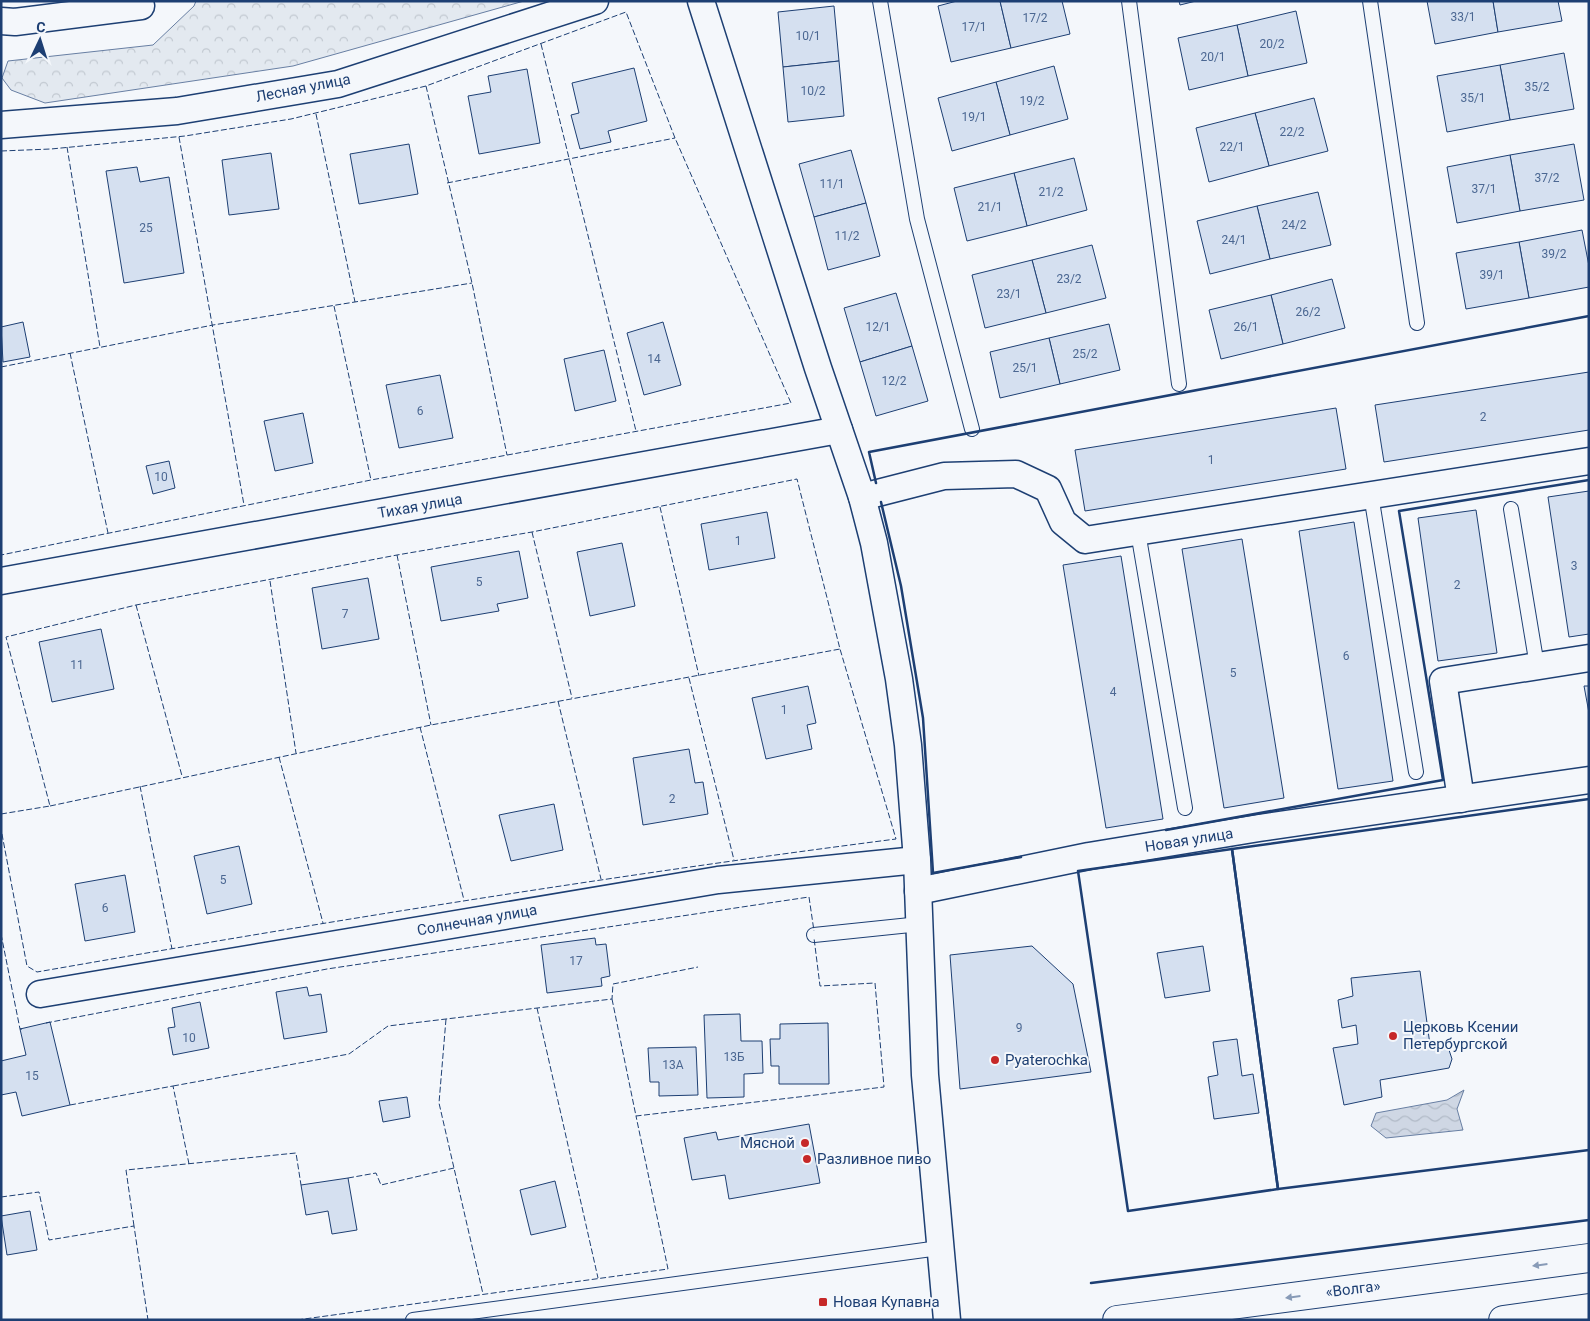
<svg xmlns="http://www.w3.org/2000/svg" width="1590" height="1321" font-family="Roboto,sans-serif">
  <defs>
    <pattern id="forest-crowns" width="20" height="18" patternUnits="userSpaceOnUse" patternTransform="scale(1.25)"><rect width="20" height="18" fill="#e3e9f0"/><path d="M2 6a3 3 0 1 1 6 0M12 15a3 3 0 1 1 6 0" fill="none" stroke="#c2c9d1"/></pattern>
    <pattern id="water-waves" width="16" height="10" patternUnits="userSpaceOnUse" patternTransform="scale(1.25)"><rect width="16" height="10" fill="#cfd7e4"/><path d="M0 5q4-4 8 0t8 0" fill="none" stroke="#b1bac7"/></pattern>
  </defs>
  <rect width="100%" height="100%" fill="#f4f7fb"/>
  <polygon fill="url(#forest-crowns)" stroke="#687fa3" points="196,1 524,1 293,66 45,103 11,90 2,78 8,61 153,45 194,6"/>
  <polygon fill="url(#water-waves)" stroke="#687fa3" points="1464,1090 1457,1109 1463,1130 1386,1138 1371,1126 1376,1113 1447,1100"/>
  <g fill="#d5e0f0" stroke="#1d3f73">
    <polygon points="957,1 1000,1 1011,48 951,62 938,6"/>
    <polygon points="1000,1 1062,1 1070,34 1011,48"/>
    <polygon points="1179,1 1196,1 1180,5"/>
    <polygon points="1427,1 1493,1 1498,32 1435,44"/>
    <polygon points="1493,1 1558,1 1562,21 1498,32"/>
    <polygon points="834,6 839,61 783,67 778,12"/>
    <polygon points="1296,11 1307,63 1248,76 1237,25"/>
    <polygon points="1237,25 1248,76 1189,90 1178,38"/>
    <polygon points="1564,53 1574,109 1510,120 1500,65"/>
    <polygon points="839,61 844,116 788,122 783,67"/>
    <polygon points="1500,65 1510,120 1447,132 1437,76"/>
    <polygon points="1054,66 1068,119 1010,135 996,82"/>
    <polygon points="634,68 647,121 608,131 611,142 580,149 571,115 579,113 572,83"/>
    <polygon points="527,69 540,143 479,154 468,96 491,92 488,76"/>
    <polygon points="996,82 1010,135 952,151 938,98"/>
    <polygon points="1314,98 1328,151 1269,166 1255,113"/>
    <polygon points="1255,113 1269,166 1209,182 1196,128"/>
    <polygon points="409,144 418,194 359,204 350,154"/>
    <polygon points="1574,144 1584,200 1520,211 1510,155"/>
    <polygon points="851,150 866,203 814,217 799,164"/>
    <polygon points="271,153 279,209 229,215 222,160"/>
    <polygon points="1510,155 1520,211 1457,223 1447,167"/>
    <polygon points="1074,158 1087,210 1027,226 1014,173"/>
    <polygon points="137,167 140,182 169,177 184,273 124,283 106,171"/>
    <polygon points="1014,173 1027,226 967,241 954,188"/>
    <polygon points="1318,192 1331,245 1270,259 1257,206"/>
    <polygon points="866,203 880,256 828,270 814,217"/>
    <polygon points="1257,206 1270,259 1210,274 1197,221"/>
    <polygon points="1582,230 1589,266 1589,287 1529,298 1519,242"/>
    <polygon points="1519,242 1529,298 1466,309 1456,253"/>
    <polygon points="1092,245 1106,298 1046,313 1032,260"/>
    <polygon points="1032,260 1046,313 985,328 972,275"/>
    <polygon points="1332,279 1345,328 1283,344 1271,295"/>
    <polygon points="896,293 912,346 860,362 844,308"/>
    <polygon points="1271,295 1283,344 1221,359 1209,310"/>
    <polygon points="23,322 30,357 3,362 1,327"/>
    <polygon points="663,322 681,385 644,395 627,333"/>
    <polygon points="1109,324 1120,370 1060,384 1049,338"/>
    <polygon points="1049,338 1060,384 1000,398 990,352"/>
    <polygon points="912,346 928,401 876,416 860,362"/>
    <polygon points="604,350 616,401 575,411 564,359"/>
    <polygon points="1589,372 1589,430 1384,462 1375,405"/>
    <polygon points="440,375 453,438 399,448 386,385"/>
    <polygon points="1336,408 1346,469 1085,511 1075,450"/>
    <polygon points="303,413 313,463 275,471 264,421"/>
    <polygon points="169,461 175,488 153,494 146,466"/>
    <polygon points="1589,491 1589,634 1569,637 1548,497"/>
    <polygon points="1476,510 1497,653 1438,661 1418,518"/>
    <polygon points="767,512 775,558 709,570 701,524"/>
    <polygon points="1354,522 1393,781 1338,789 1299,531"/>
    <polygon points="1242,539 1284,798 1224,808 1182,549"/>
    <polygon points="622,543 635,606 590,616 577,552"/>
    <polygon points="519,551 528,598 497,604 499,611 441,621 431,567"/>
    <polygon points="1121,556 1163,819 1106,828 1063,565"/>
    <polygon points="368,578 379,639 322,649 312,588"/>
    <polygon points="101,629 114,689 52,702 39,642"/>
    <polygon points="808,686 816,723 807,725 812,749 766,759 752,698"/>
    <polygon points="1584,686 1589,686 1589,713"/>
    <polygon points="689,749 695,783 703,782 708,814 643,825 633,758"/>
    <polygon points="554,804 563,850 511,861 499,815"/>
    <polygon points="239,846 252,904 207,914 194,856"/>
    <polygon points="125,875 135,932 85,941 75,884"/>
    <polygon points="595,938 596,945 606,944 610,976 601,978 602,986 547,993 541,945"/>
    <polygon points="1032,946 1073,984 1091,1072 960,1089 950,955"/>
    <polygon points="1203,946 1210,991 1165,998 1157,953"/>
    <polygon points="1420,971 1430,1045 1447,1044 1452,1059 1449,1068 1380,1080 1382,1097 1344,1105 1333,1048 1358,1044 1356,1025 1342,1028 1338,1000 1353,996 1351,978"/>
    <polygon points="307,987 309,996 321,994 327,1032 284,1039 276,992"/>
    <polygon points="200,1002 209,1048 173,1055 168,1028 175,1027 172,1008"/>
    <polygon points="740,1014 741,1041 762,1041 763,1073 744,1074 744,1097 707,1098 704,1015"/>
    <polygon points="50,1022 70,1105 22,1116 16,1092 1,1095 1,1061 26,1055 20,1029"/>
    <polygon points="828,1023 829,1084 779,1084 779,1066 771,1066 770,1039 780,1039 780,1024"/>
    <polygon points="1237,1039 1242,1076 1253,1074 1259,1113 1214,1119 1208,1077 1218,1075 1213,1042"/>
    <polygon points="696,1047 698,1095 659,1096 659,1082 650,1082 648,1048"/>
    <polygon points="407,1097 410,1117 383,1122 379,1101"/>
    <polygon points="809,1124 820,1183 729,1199 725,1175 692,1180 684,1138 716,1132 718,1140"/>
    <polygon points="348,1178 357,1230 332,1234 328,1211 306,1215 301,1185"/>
    <polygon points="555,1181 566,1227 531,1235 520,1190"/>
    <polygon points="30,1211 37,1250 7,1255 1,1216"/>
  </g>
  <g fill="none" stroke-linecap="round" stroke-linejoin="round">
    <g stroke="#1d3f73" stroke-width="16">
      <g id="service">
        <polyline points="880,1 917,219 972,429"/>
        <polyline points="1129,1 1179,384"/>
        <polyline points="1370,1 1417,323"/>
        <polyline points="1371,495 1416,772"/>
        <polyline points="1511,509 1537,666"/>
        <polyline points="1138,532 1185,808"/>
        <polyline points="814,935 920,924"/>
        <polyline points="413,1320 939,1248"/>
      </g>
    </g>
    <g stroke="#1d3f73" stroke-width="29">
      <g id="minor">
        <polyline points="701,1 818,368 862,497 874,543 899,679 908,745 917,860 925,1075 947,1320"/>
        <polyline points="1,21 15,22 141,6"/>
        <polyline points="1,125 177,111 338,84 595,1"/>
        <polyline points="862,497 944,476 1016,474 1048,489 1063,522 1085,540 1589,461"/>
        <polyline points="1,581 839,430"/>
        <polyline points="1461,799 1443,681 1589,658"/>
        <polyline points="918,891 1089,856 1259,828 1589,780"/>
        <polyline points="40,994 718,880 917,860"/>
      </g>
    </g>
    <g stroke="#1d3f73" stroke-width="30">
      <g id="trunk">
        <polyline points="1117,1320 1589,1258"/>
        <polyline points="1503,1320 1589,1308"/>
      </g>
    </g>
    <use href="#service" stroke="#f4f7fb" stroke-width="14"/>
    <use href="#minor" stroke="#f4f7fb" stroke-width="26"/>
    <use href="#trunk" stroke="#f4f7fb" stroke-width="28"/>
    <g stroke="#1d3f73" stroke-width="1" stroke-dasharray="6 2.5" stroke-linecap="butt">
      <polyline points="541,44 636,431"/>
      <polyline points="426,86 472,283 507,455"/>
      <polyline points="316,114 355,302"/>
      <polyline points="179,137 244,505"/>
      <polyline points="67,147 100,347"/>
      <polyline points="1,151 51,149 185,136 291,119 426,86 626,12 675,138 791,403 371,480 1,555"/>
      <polyline points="447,183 675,138"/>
      <polyline points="334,306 371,480"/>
      <polyline points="70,353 108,533"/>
      <polyline points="1,367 213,325 472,283"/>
      <polyline points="660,507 699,676"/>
      <polyline points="532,532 572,698"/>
      <polyline points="397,555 431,725"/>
      <polyline points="270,581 296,753"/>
      <polyline points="136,605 182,776"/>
      <polyline points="689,678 734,860"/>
      <polyline points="558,701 601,879"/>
      <polyline points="420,727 464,900"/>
      <polyline points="279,757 323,923"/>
      <polyline points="140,786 172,949"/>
      <polyline points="50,806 431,725 840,649"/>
      <path d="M1,814L50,806L6,637L136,605L397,555L532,532L797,479L840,649L896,839C608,876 323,922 37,972L27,966L1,829"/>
      <polyline points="1,934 20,1029 22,1029"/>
      <polyline points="612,999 636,1116 884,1087 875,983 820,986 814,938"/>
      <polyline points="537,1008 598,1278"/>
      <polyline points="446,1019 439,1103 483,1294"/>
      <polyline points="46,1023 327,969 809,897 814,931"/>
      <polyline points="173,1086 349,1054 388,1026 612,999 613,984 698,967"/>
      <polyline points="70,1105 173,1086 189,1164"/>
      <polyline points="348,1178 376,1173 381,1185 454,1168"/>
      <polyline points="1,1197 39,1192 49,1240 134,1226 148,1320"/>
      <polyline points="134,1226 126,1170 296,1153 301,1185"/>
      <polyline points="297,1320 668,1269 636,1116"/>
    </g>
    <g stroke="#1d3f73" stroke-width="2.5">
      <polyline points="876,483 869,452 1589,316"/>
      <polyline points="881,502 901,586 923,718 933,873 1021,857"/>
      <polyline points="1589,799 1232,849 1278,1189 1589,1150"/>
      <polyline points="1166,830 1443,780 1399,511 1589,480"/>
      <polygon points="1232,849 1278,1189 1128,1211 1078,871"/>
      <polyline points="1091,1283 1589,1220"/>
    </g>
  </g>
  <defs><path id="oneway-solid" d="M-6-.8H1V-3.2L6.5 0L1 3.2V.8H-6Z" transform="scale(1.25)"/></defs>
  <g fill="#889bb7">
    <use href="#oneway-solid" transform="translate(1540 1265) rotate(173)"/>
    <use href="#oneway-solid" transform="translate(1293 1297) rotate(173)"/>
  </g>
  <g fill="#c62828" stroke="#f4f7fb" stroke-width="2">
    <circle cx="1393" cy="1036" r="5"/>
    <circle cx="995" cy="1060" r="5"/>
    <circle cx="805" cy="1143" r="5"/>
    <circle cx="807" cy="1159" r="5"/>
    <rect x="818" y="1297" width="10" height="10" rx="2.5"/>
  </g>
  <g text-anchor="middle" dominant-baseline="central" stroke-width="4" stroke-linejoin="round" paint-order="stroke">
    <g font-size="12" fill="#4b6792">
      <text x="1463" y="17">33/1</text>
      <text x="1035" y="18">17/2</text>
      <text x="974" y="27">17/1</text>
      <text x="808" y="36">10/1</text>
      <text x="1272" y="44">20/2</text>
      <text x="1213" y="57">20/1</text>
      <text x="1537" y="87">35/2</text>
      <text x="813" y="91">10/2</text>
      <text x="1473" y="98">35/1</text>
      <text x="1032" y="101">19/2</text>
      <text x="974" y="117">19/1</text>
      <text x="1292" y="132">22/2</text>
      <text x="1232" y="147">22/1</text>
      <text x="1547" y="178">37/2</text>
      <text x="832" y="184">11/1</text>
      <text x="1484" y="189">37/1</text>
      <text x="1051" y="192">21/2</text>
      <text x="990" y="207">21/1</text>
      <text x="1294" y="225">24/2</text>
      <text x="146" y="228">25</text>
      <text x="847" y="236">11/2</text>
      <text x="1234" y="240">24/1</text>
      <text x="1554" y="254">39/2</text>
      <text x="1492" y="275">39/1</text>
      <text x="1069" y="279">23/2</text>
      <text x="1009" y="294">23/1</text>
      <text x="1308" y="312">26/2</text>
      <text x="878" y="327">12/1</text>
      <text x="1246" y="327">26/1</text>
      <text x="1085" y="354">25/2</text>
      <text x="654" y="359">14</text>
      <text x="1025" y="368">25/1</text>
      <text x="894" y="381">12/2</text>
      <text x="420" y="411">6</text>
      <text x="1483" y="417">2</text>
      <text x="1211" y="460">1</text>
      <text x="161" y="477">10</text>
      <text x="738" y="541">1</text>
      <text x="1574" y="566">3</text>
      <text x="479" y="582">5</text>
      <text x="1457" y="585">2</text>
      <text x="345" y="614">7</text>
      <text x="1346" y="656">6</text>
      <text x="77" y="665">11</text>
      <text x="1233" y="673">5</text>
      <text x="1113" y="692">4</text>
      <text x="784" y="710">1</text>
      <text x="672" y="799">2</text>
      <text x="223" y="880">5</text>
      <text x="105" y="908">6</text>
      <text x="576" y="961">17</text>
      <text x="1019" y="1028">9</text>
      <text x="189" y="1038">10</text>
      <text x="734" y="1057">13Б</text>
      <text x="673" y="1065">13А</text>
      <text x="32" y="1076">15</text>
    </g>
    <g font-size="15" fill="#1d3f73" stroke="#f4f7fb">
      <text transform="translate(303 88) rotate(-11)">Лесная улица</text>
      <text transform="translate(420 506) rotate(-10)">Тихая улица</text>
      <text transform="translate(1189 840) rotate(-9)">Новая улица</text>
      <text transform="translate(477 920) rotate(-10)">Солнечная улица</text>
      <text transform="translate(1353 1289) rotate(-7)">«Волга»</text>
    </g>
    <g font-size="15" fill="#1d3f73" stroke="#f4f7fb" text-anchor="start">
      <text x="1403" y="1027">Церковь Ксении<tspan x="1403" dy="17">Петербургской</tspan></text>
      <text x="1005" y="1060">Pyaterochka</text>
      <text x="795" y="1143" text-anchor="end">Мясной</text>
      <text x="817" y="1159">Разливное пиво</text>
      <text x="833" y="1302">Новая Купавна</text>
    </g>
  </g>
  <rect width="1590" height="1321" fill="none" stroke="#1d3f73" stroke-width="5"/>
  <g transform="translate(40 40) rotate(4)" stroke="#f4f7fb" stroke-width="4" paint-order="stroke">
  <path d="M0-4L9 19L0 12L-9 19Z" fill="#1d3f73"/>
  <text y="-8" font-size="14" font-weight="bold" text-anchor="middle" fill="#1d3f73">С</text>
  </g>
</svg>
